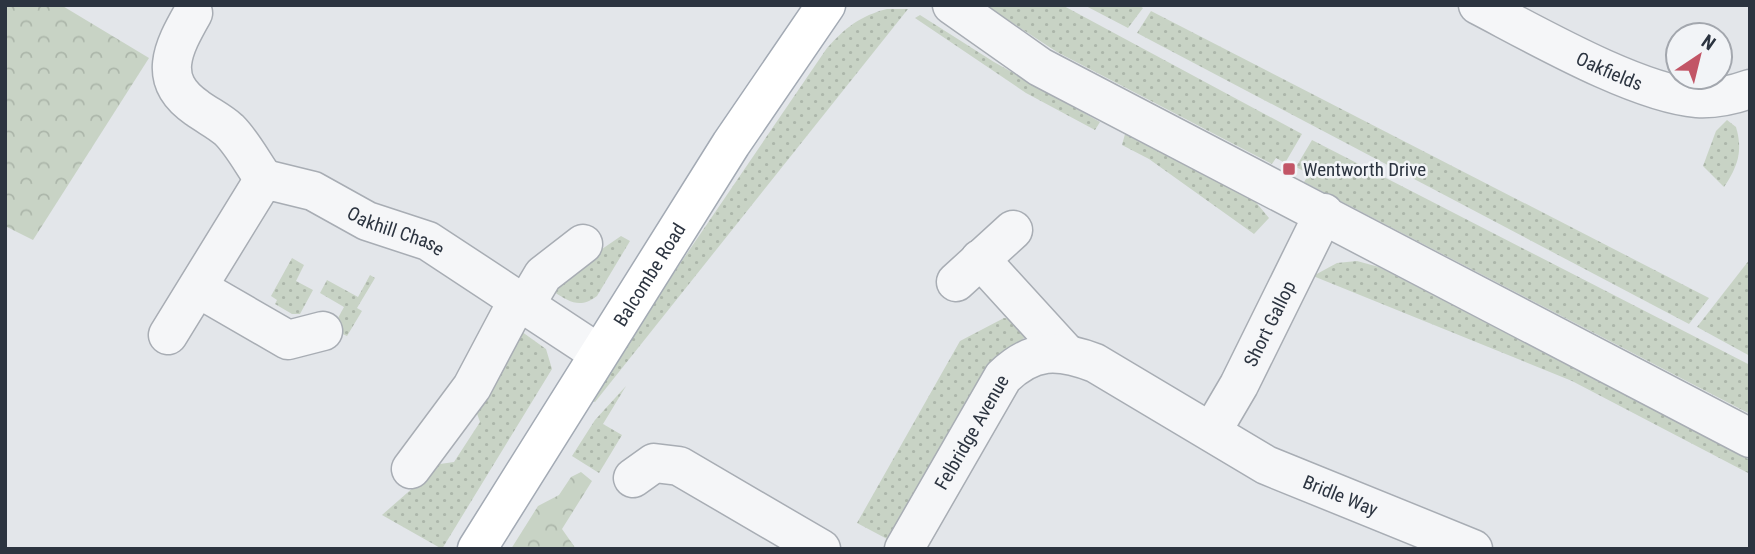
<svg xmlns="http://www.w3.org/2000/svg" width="1755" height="554" font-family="'Roboto Condensed',sans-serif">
  <defs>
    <pattern id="grass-dots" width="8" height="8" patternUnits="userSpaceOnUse" patternTransform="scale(1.75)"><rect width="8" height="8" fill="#c8d3c5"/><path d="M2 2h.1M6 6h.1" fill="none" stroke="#acb6aa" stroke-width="1.8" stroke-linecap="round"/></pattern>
    <pattern id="forest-crowns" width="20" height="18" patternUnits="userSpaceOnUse" patternTransform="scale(1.75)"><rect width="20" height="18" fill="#c8d3c5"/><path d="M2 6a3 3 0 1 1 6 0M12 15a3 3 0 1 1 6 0" fill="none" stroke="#acb6aa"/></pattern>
  </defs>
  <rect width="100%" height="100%" fill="#e3e6ea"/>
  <g fill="url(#grass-dots)">
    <polygon points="985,5 1062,5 1302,134 1285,163 1276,158 1272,164 1057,52"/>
    <polygon points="1084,5 1138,5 1143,8 1128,28"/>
    <path d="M887,9H908L595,402L591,401L598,384L827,48C846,27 860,16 887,9Z"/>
    <polygon points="1151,11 1709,298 1689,324 1137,33"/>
    <polygon points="920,15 994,62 1100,122 1095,130 1026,93 915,18"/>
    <path d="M1727,120L1736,127C1743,151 1738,166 1724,187L1703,166L1716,131Z"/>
    <polygon points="1125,134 1254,200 1269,218 1254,234 1149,159 1122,145"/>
    <polygon points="1312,140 1750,365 1750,414 1304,182 1309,174 1296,167"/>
    <path d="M621,236L630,241L597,296C580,309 570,302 554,292L573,269Z"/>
    <polygon points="292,258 304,265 296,281 313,290 300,314 292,314 275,304 277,300 271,296"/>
    <polygon points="1750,259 1750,356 1697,327"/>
    <polygon points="1357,261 1379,267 1750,460 1750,474 1572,381 1313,276 1337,263"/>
    <polygon points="370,275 375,278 357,308 362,311 347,336 332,329 344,307 320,293 327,280 358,297"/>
    <polygon points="1004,318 1012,319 1025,330 1024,338 984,374 971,394 889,540 857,523 960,341"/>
    <polygon points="518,329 546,349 552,369 442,549 382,515 440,464 454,462 480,422 475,408"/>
    <polygon points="626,386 603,424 622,435 599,473 572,456 595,420"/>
  </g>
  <g fill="url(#forest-crowns)">
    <polygon points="5,5 61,5 149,58 33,240 5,226"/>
    <polygon points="581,472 592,481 562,529 576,549 511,549 538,506 559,495 571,477"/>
  </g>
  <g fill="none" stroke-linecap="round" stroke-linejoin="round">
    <g stroke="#a8adb4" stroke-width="41">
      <g id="minor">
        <polyline points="952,5 1040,67 1750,438"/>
        <path id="s1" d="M1478,5C1534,34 1636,93 1697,98C1714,99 1733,95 1750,89"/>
        <path d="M193,13C173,48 156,80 197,108C208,116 219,121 229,130C243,144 253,164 264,179"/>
        <polyline points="980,259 1065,352"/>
        <polyline points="956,282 1013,230"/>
        <polyline points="198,288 288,340 323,331"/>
        <polyline points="524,307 543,275 583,244"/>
        <path id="s2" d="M168,335L264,179L313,191L367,221L428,241L598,353"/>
        <path id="s3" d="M1212,431L1239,385L1324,213"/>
        <polyline points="411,469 472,387 517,302"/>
        <polyline points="633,478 654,463 679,466 821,549"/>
        <path id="s4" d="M904,549L1003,377C1033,348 1058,349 1095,363L1266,465L1473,549"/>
      </g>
    </g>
    <g stroke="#a3aab4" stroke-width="41">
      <g id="major">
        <path id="s5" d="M477,549L731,144L826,5"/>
      </g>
    </g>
    <use href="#minor" stroke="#f5f6f8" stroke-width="38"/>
    <use href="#major" stroke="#fff" stroke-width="38"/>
  </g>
  <rect fill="#c25566" stroke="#f2f4f7" stroke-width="2.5" x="1282" y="162" width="14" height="14" rx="3.5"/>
  <g text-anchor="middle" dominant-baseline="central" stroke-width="5" stroke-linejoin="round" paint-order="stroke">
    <g font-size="19" fill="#2c3440" stroke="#f2f4f7">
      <text stroke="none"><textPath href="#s1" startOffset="147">Oakfields</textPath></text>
      <text stroke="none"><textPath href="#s2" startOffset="326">Oakhill Chase</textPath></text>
      <text stroke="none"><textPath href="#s5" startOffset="324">Balcombe Road</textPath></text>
      <text stroke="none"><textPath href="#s3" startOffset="122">Short Gallop</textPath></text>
      <text stroke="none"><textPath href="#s4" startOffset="135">Felbridge Avenue</textPath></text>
      <text stroke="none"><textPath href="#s4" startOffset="578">Bridle Way</textPath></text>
    </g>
    <g font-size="19" fill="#2c3440" stroke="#f2f4f7" text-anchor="start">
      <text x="1303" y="169">Wentworth Drive</text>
    </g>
  </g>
  <rect width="1755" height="554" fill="none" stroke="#2c3440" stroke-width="14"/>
  <g transform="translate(1699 56) rotate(35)"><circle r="33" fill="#f2f4f7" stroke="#a3a7ae" stroke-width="2"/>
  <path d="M0-5L12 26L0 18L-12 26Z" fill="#c25566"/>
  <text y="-10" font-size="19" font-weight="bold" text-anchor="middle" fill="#2c3440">N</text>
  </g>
</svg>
